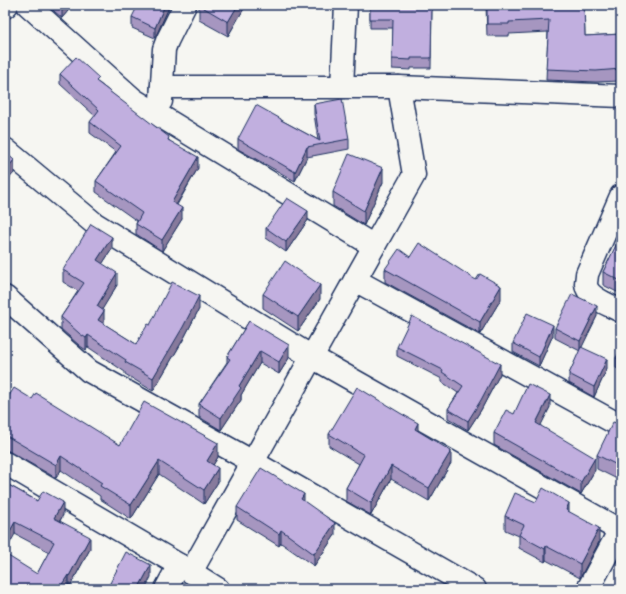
<svg xmlns="http://www.w3.org/2000/svg" width="626" height="594" font-family="'Architects Daughter',sans-serif">
  <rect width="100%" height="100%" fill="#f6f6f2"/>
  <filter id="ink" filterUnits="userSpaceOnUse"><feTurbulence type="fractalNoise" baseFrequency=".025" numOctaves="2"/><feDisplacementMap in="SourceGraphic" scale="8" xChannelSelector="R" yChannelSelector="G"/><feConvolveMatrix kernelMatrix="1 2 1 2 8 2 1 2 1" color-interpolation-filters="sRGB"/></filter>
  <g filter="url(#ink)">
    <g fill="none" stroke-linecap="round" stroke-linejoin="round">
      <g stroke="#1b2f5e" stroke-width="25">
        <g id="minor">
          <polyline points="28,5 134,100 374,246"/>
          <polyline points="5,7 7,5"/>
          <polyline points="342,87 346,5"/>
          <polyline points="399,87 621,96"/>
          <polyline points="161,101 164,49 167,41 185,5"/>
          <polyline points="5,149 95,224 312,357 621,531"/>
          <path d="M621,196L587,274C587,277 586,281 586,284C587,298 610,305 621,311"/>
          <polyline points="355,280 621,426"/>
          <polyline points="5,297 89,371 253,462 475,589"/>
          <polyline points="5,463 191,572 414,175 399,87 162,87"/>
          <polyline points="191,572 218,589"/>
          <polyline points="166,589 179,565"/>
          <polyline points="588,589 621,528"/>
        </g>
      </g>
      <use href="#minor" stroke="#f6f6f2" stroke-width="22"/>
    </g>
    <g fill="#a696c0" stroke="#1b2f5e">
      <polygon points="47,5 73,5 62,18"/>
      <polygon points="170,5 155,38 132,28 132,17"/>
      <polygon points="199,5 246,5 228,36 199,20"/>
      <polygon points="370,5 432,5 431,68 411,68 411,70 392,69 393,28 370,28"/>
      <polygon points="486,5 584,5 585,36 621,34 621,81 596,82 546,80 548,32 509,34 509,36 487,36"/>
      <polygon points="60,74 99,83 169,140 198,168 177,205 182,219 162,251 136,234 136,224 137,221 96,192 96,181 116,152 90,133 90,122 95,116 60,84"/>
      <polygon points="314,104 349,139 349,149 307,157 295,181 238,149 238,139 281,120 318,140 314,114"/>
      <polygon points="383,182 364,225 333,206 333,192"/>
      <polygon points="308,220 286,252 266,238 266,228"/>
      <polygon points="621,230 621,294 603,285 603,272 620,238 620,232"/>
      <polygon points="112,249 102,264 117,285 102,309 104,324 136,344 150,325 199,309 183,340 153,391 125,374 125,372 88,347 86,350 80,346 61,329 61,317 78,291 63,282 63,270"/>
      <polygon points="410,257 501,299 480,334 385,282 385,269"/>
      <polygon points="263,294 320,299 298,331 263,308"/>
      <polygon points="597,316 581,348 607,369 594,397 569,383 569,374 580,351 555,338 555,328"/>
      <polygon points="249,321 289,358 279,374 260,363 241,395 241,400 221,430 199,417 199,404 227,362 227,357"/>
      <polygon points="553,335 539,366 513,352 513,343"/>
      <polygon points="397,347 500,374 481,410 468,430 448,418 448,409 458,393 442,382 442,379 397,356"/>
      <polygon points="621,349 621,370 616,368 616,358"/>
      <polygon points="32,399 120,445 218,457 213,465 218,482 204,504 159,474 131,519 100,499 100,496 61,470 56,478 5,449 5,402"/>
      <polygon points="550,407 540,426 595,470 581,494 494,445 494,433 514,414"/>
      <polygon points="621,424 621,481 597,469 597,455"/>
      <polygon points="418,431 451,463 429,501 391,479 371,515 346,501 346,488 359,464 329,446 329,434"/>
      <polygon points="5,483 63,515 60,521 90,549 69,588 37,574 49,552 15,534"/>
      <polygon points="304,501 335,535 314,566 281,543 279,546 237,520 237,507"/>
      <polygon points="536,502 569,512 599,542 580,578 546,560 545,562 519,548 519,536 505,530 505,516"/>
    </g>
    <g fill="#877a9c" stroke="#1b2f5e">
      <polygon points="64,5 73,5 62,18 62,8"/>
      <polygon points="165,5 170,5 155,38 155,28"/>
      <polygon points="238,5 246,5 228,36 228,22"/>
      <polygon points="307,147 307,157 295,181 295,172"/>
      <polygon points="198,157 198,168 172,212 172,202"/>
      <polygon points="14,160 14,173 5,183 5,171"/>
      <polygon points="383,168 383,182 364,225 364,211"/>
      <polygon points="182,208 182,219 162,251 162,240"/>
      <polygon points="308,211 308,220 286,252 286,242"/>
      <polygon points="6,225 6,238 5,239 5,226"/>
      <polygon points="112,237 112,249 97,272 97,260"/>
      <polygon points="117,273 117,285 97,318 97,306"/>
      <polygon points="320,285 320,299 298,331 298,317"/>
      <polygon points="501,286 501,299 480,334 480,322"/>
      <polygon points="199,296 199,309 183,340 153,391 153,378"/>
      <polygon points="597,306 597,316 580,351 580,341"/>
      <polygon points="104,311 104,323 98,332 98,320"/>
      <polygon points="553,325 553,335 539,366 539,357"/>
      <polygon points="88,335 88,347 86,350 86,338"/>
      <polygon points="289,345 289,358 279,374 279,362"/>
      <polygon points="260,351 260,363 241,395 241,400 221,430 221,418 239,386"/>
      <polygon points="607,359 607,369 594,397 594,387"/>
      <polygon points="500,364 500,374 481,410 468,430 468,421"/>
      <polygon points="550,395 550,407 536,435 536,423"/>
      <polygon points="418,423 418,435 415,429"/>
      <polygon points="218,443 218,457 207,475 207,461"/>
      <polygon points="451,451 451,463 429,501 429,488"/>
      <polygon points="61,456 61,470 56,478 56,465"/>
      <polygon points="595,458 595,470 581,494 581,482"/>
      <polygon points="159,461 159,474 131,519 131,505"/>
      <polygon points="391,466 391,479 371,515 371,503"/>
      <polygon points="218,468 218,482 204,504 204,490"/>
      <polygon points="304,494 304,506 301,499"/>
      <polygon points="63,502 63,515 54,531 54,518"/>
      <polygon points="569,503 569,516 566,510"/>
      <polygon points="15,522 15,534 5,552 5,540"/>
      <polygon points="335,523 335,535 314,566 314,554"/>
      <polygon points="599,528 599,542 580,578 580,564"/>
      <polygon points="281,530 281,543 279,546 279,534"/>
      <polygon points="90,537 90,549 69,588 69,576"/>
      <polygon points="546,546 546,560 545,562 545,549"/>
      <polygon points="151,565 151,577 145,589 138,589"/>
      <polygon points="68,575 68,587 67,589 59,589"/>
    </g>
    <g fill="#c1afdf" stroke="#1b2f5e">
      <polygon points="59,5 64,5 62,8"/>
      <polygon points="138,5 165,5 155,28 132,17"/>
      <polygon points="199,5 238,5 228,22"/>
      <polygon points="370,5 432,5 431,58 411,58 411,60 392,59 393,19 370,19"/>
      <polygon points="487,5 584,5 585,36 621,34 621,69 596,71 546,69 549,20 509,22 509,24 487,24"/>
      <polygon points="76,57 99,78 96,81 169,137 168,140 198,157 172,202 182,208 162,240 136,224 142,213 96,181 121,146 90,122 99,110 60,74"/>
      <polygon points="342,99 349,139 307,147 295,172 238,139 256,105 281,119 281,120 320,141 314,104"/>
      <polygon points="5,152 14,160 5,171"/>
      <polygon points="349,154 383,168 364,211 333,192"/>
      <polygon points="287,198 308,211 286,242 266,228"/>
      <polygon points="91,224 112,237 97,260 117,273 97,306 104,311 98,320 136,344 148,324 150,325 172,282 199,296 183,327 153,378 125,362 126,360 88,335 86,338 80,334 61,317 84,283 63,270"/>
      <polygon points="621,235 621,281 603,272"/>
      <polygon points="419,243 476,280 480,274 501,286 480,322 385,269 399,249 410,257"/>
      <polygon points="285,261 320,285 298,317 263,294"/>
      <polygon points="572,294 597,306 580,341 555,328"/>
      <polygon points="527,313 553,325 539,357 513,343"/>
      <polygon points="412,316 500,364 481,400 468,421 448,409 463,386 442,372 443,370 397,347"/>
      <polygon points="249,321 289,345 279,362 260,351 239,386 241,388 221,418 199,404 230,359 227,357"/>
      <polygon points="581,347 607,359 594,387 569,374"/>
      <polygon points="621,349 621,360 616,358"/>
      <polygon points="528,384 550,395 536,423 595,458 581,482 494,433 506,410 514,414"/>
      <polygon points="357,387 400,413 418,423 415,429 451,451 429,488 391,466 371,503 346,488 364,455 329,434"/>
      <polygon points="14,388 32,399 36,393 120,445 144,402 218,443 207,461 218,468 204,490 159,461 131,505 100,486 102,483 61,456 56,465 5,435 5,402"/>
      <polygon points="613,422 621,424 621,467 597,455"/>
      <polygon points="261,468 304,494 301,499 335,523 314,554 281,530 279,534 237,507"/>
      <polygon points="5,483 37,501 43,491 63,502 54,518 90,537 69,576 68,575 59,589 5,589 5,554 37,574 54,542 15,522 5,540"/>
      <polygon points="543,488 569,503 566,510 599,528 580,564 546,546 545,549 519,535 524,525 505,516 515,493 536,502"/>
      <polygon points="126,552 151,565 138,589 107,589"/>
    </g>
  </g>
  <rect width="626" height="594" fill="none" stroke="#f6f6f2" stroke-width="20"/>
  <rect x="10" y="10" width="606" height="574" fill="none" stroke="#1b2f5e" stroke-width="1.5" filter="url(#ink)"/>
</svg>
